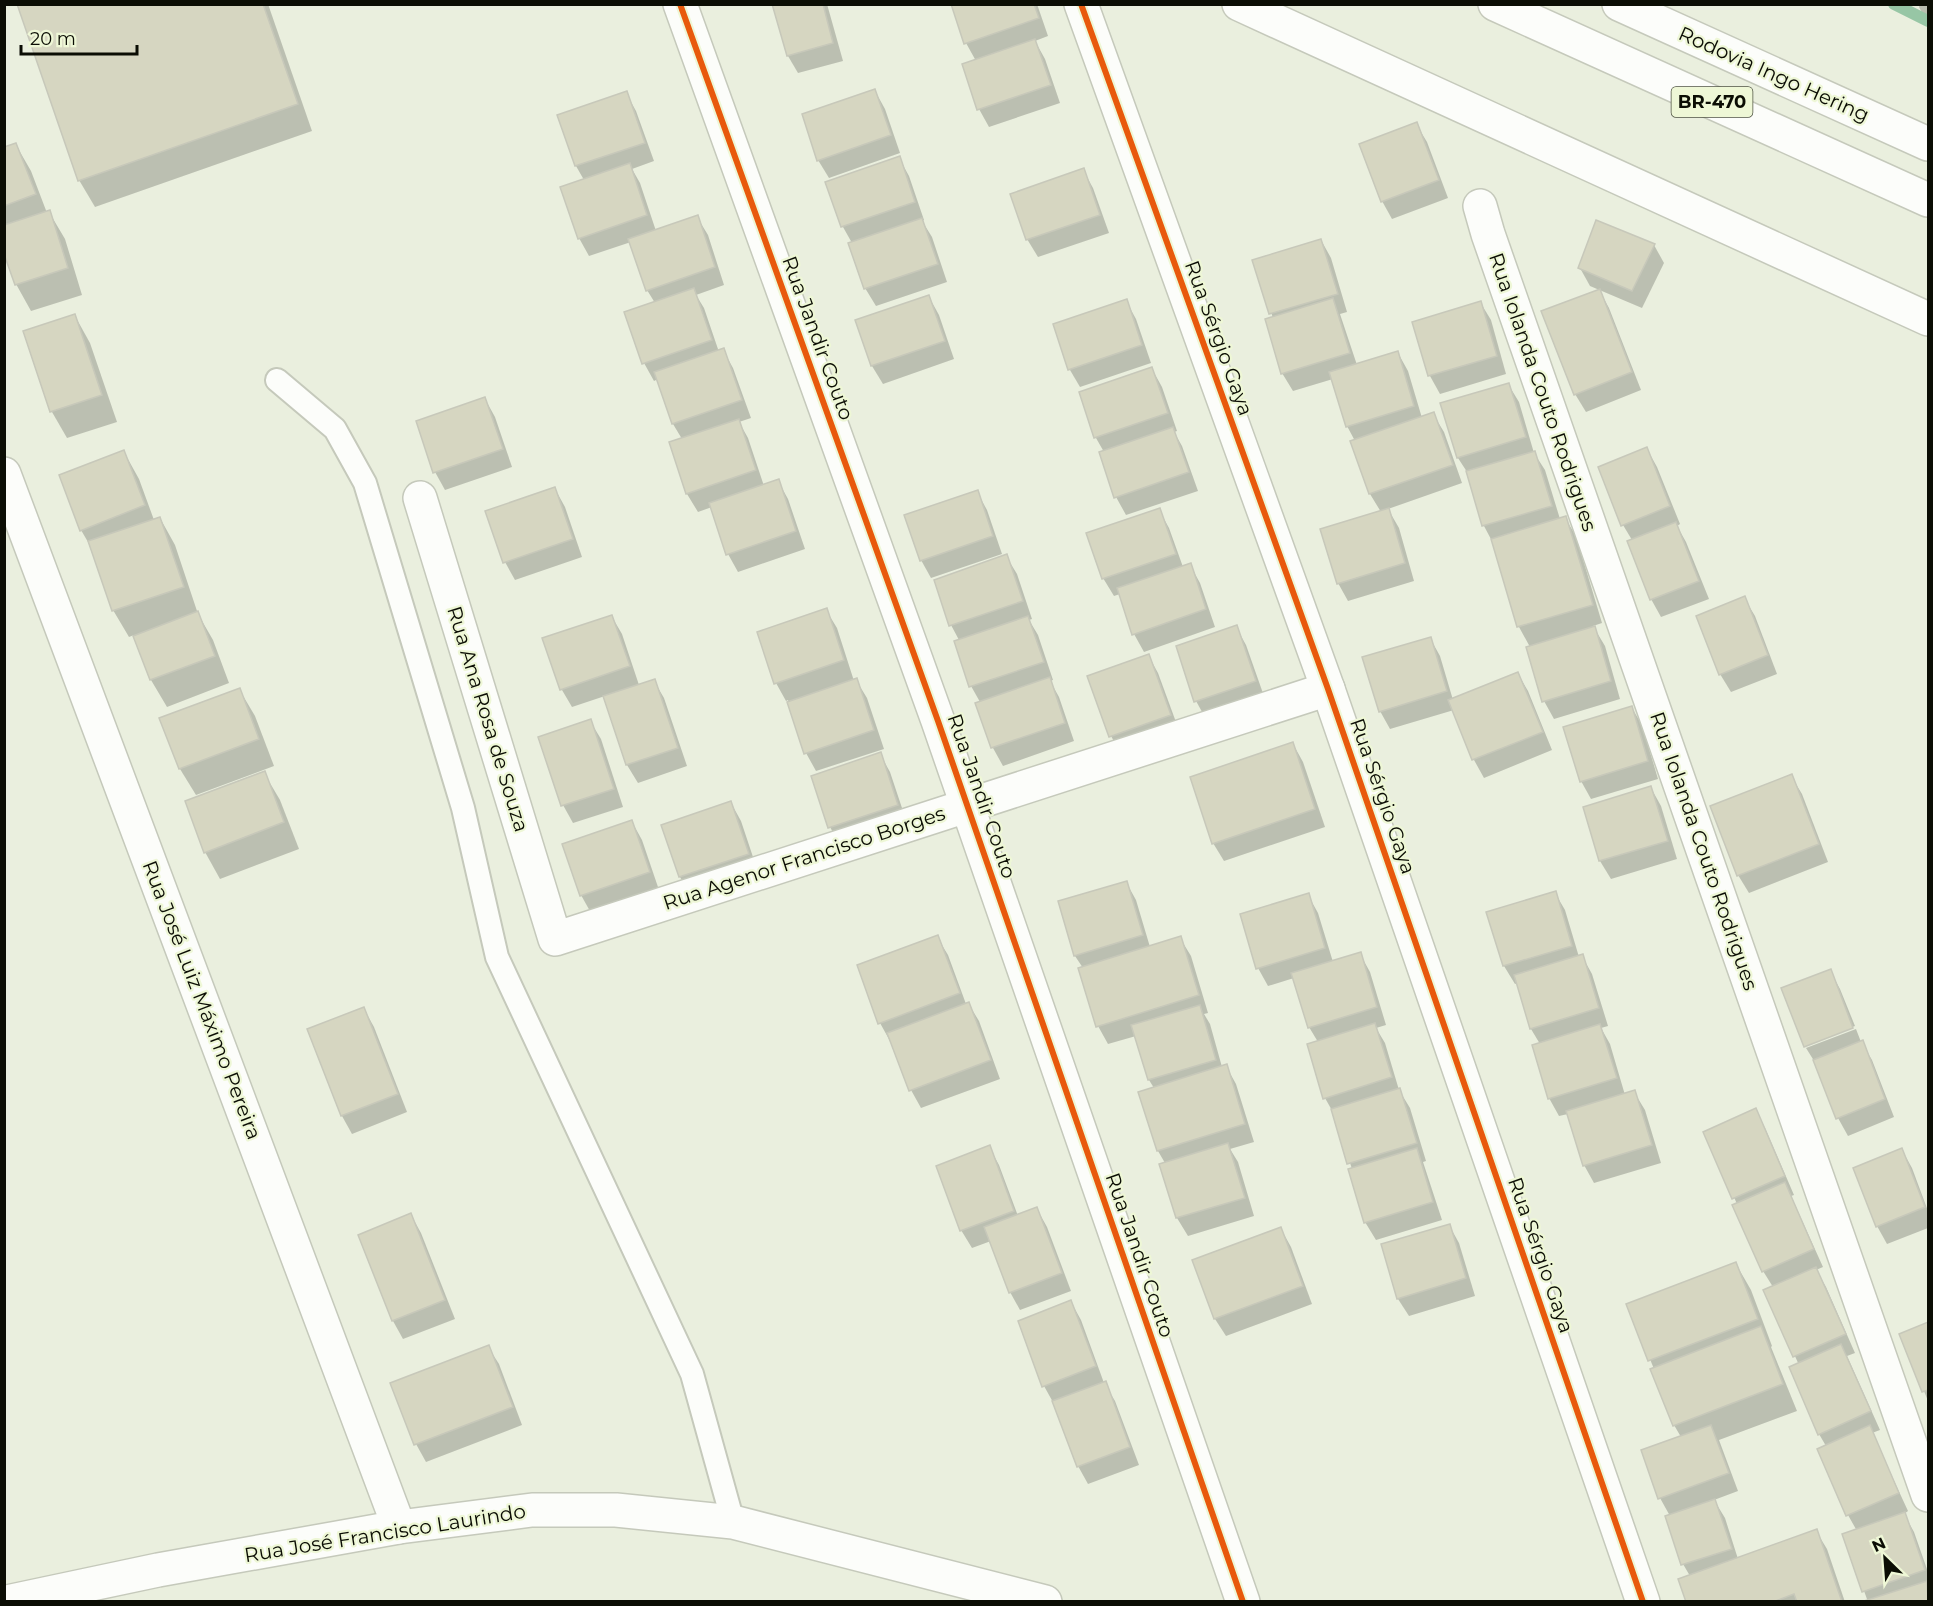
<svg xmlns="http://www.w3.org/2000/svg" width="1933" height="1606" font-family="Montserrat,sans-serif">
  <rect width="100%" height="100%" fill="#eaefde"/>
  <g fill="#0003">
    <polygon points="18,4 268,4 312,131 95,207 79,180"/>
    <polygon points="774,4 827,4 843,61 798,73 788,56"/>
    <polygon points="953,4 1037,4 1048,36 1035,41 1045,59 1060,103 989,127 979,109 976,61 966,43"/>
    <polygon points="1920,4 1928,4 1928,24 1919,7"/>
    <polygon points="875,91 885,109 900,153 829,178 818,160"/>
    <polygon points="626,93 636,111 654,161 632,169 640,183 656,231 697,217 708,235 724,285 696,295 704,308 719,352 723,350 733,368 751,418 739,422 748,438 764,486 778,481 788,499 805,549 738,572 728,554 712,507 698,512 687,494 671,443 682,439 673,424 658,379 654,381 644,363 655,303 647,290 631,242 589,256 579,238 584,180 576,166 559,116"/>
    <polygon points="1416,124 1427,142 1448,198 1392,219 1382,201"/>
    <polygon points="16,145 31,171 47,213 49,212 65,239 82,295 31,311 16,284 4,249 4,149"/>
    <polygon points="899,158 909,176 924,220 922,221 932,237 947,282 876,306 865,288 852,243 843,227 827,182"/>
    <polygon points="1083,170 1093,188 1109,233 1038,257 1027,239"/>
    <polygon points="1321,240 1331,258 1347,312 1340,314 1357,365 1398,353 1408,371 1422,418 1433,414 1444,432 1462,483 1388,509 1399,528 1414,581 1348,601 1338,583 1381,512 1370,494 1352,442 1355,441 1347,426 1333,379 1293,391 1282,373 1273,318 1254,261"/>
    <polygon points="1654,245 1664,263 1642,308 1590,286 1580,268"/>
    <polygon points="1599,290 1609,308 1641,390 1586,412 1575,394"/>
    <polygon points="929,297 939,315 954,359 883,384 872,366 857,321"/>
    <polygon points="1126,301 1136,319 1151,363 1080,387 1070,370 1054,325"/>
    <polygon points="1480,302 1491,320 1506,374 1440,394 1430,376 1414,323"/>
    <polygon points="75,316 90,343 117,422 67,438 52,412 25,332"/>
    <polygon points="1152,369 1162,387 1177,431 1174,432 1182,446 1198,491 1126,515 1116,497 1104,452 1096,438 1080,393"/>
    <polygon points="1508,384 1519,402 1534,453 1545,470 1560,519 1565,518 1576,536 1602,623 1593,626 1605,646 1620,699 1554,719 1544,701 1530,647 1519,627 1493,543 1484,526 1469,475 1458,458"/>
    <polygon points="485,399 495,417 512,467 445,490 435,472 418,422"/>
    <polygon points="1647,449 1657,467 1680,524 1677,526 1686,542 1709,599 1661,617 1651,599 1632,540 1623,525"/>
    <polygon points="124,452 139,479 154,520 160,518 175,545 198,614 213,640 229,683 167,707 151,680 134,635 129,637 113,610 92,549 81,530"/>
    <polygon points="555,489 565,507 582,557 515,580 505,562"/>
    <polygon points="977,492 987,510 1002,554 931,578 921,560"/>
    <polygon points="1159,510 1169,528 1183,567 1190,565 1200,583 1215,627 1144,652 1134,634 1120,594 1114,596 1103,578"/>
    <polygon points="1006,556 1017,574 1032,619 1029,620 1038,635 1053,680 1050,681 1059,697 1074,741 1003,766 993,748 977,703 980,702 971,686 959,640 951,625"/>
    <polygon points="1744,598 1755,616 1777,674 1731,692 1720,674"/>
    <polygon points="826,610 837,628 854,681 856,680 867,698 884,749 816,771 806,753 788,700 786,701 776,683 759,633"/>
    <polygon points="612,617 622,634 639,685 654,681 664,698 687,766 638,783 627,765 605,696 572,707 562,690 544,639"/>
    <polygon points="1236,627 1246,645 1265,699 1206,719 1196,701"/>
    <polygon points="1430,638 1440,656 1453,700 1518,674 1528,691 1552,750 1484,778 1474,760 1454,710 1390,729 1380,711"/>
    <polygon points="1148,655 1158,673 1180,733 1121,754 1111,736"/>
    <polygon points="239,689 255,716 274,766 196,795 180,769 161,719"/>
    <polygon points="1632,708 1642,725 1658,779 1591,799 1581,781"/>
    <polygon points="590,721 601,739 623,807 573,823 563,805 540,737"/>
    <polygon points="1293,744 1303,762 1325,827 1224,861 1213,843"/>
    <polygon points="880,754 890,772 907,823 840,845 830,827"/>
    <polygon points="264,773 280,800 299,849 220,879 205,852"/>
    <polygon points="1791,776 1802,794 1828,862 1749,893 1738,875"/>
    <polygon points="1651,788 1661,806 1677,859 1611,879 1600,861 1585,808"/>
    <polygon points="731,803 741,821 758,872 690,894 680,877"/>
    <polygon points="632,822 642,840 659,890 591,913 581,895"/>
    <polygon points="1126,882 1136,900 1150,947 1180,938 1191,956 1208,1013 1204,1014 1210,1024 1222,1067 1226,1066 1236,1084 1254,1142 1230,1149 1238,1162 1254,1216 1188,1236 1177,1218 1161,1165 1165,1163 1158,1151 1140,1093 1154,1088 1149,1080 1136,1036 1108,1044 1098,1026 1083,968 1075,956 1060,902"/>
    <polygon points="1555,893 1565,910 1579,957 1582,956 1592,974 1608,1026 1601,1028 1610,1044 1625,1095 1634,1092 1645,1110 1661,1163 1594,1183 1584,1165 1568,1114 1559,1116 1549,1098 1540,1044 1531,1029 1518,983 1515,984 1504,966 1488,913"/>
    <polygon points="1308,895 1318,913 1333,962 1360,954 1370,972 1386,1025 1376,1028 1385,1043 1399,1090 1410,1108 1426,1161 1423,1162 1442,1220 1376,1240 1365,1222 1352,1169 1334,1114 1325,1098 1318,1042 1309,1027 1294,978 1268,986 1258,968"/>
    <polygon points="937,937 948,955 966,1004 968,1003 979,1021 1000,1079 921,1108 911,1090 892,1041 890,1041 880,1023 859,966"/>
    <polygon points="1830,971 1840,989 1855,1026 1806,1045 1806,1047 1783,989"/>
    <polygon points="364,1009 374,1027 407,1112 352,1134 342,1116 309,1030"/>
    <polygon points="1856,1029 1861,1042 1872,1060 1894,1117 1848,1136 1838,1118 1816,1064 1806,1048"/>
    <polygon points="1755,1110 1765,1128 1794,1195 1791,1196 1823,1267 1816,1270 1826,1287 1855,1353 1847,1356 1880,1430 1872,1433 1908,1511 1904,1514 1914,1532 1928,1572 1928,1602 1868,1602 1844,1535 1857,1531 1848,1515 1826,1446 1819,1434 1799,1365 1765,1290 1773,1287 1763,1271 1737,1204 1705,1132"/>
    <polygon points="989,1147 999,1165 1018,1216 1037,1209 1047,1227 1071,1291 1020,1310 1010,1292 991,1241 972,1248 961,1230"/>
    <polygon points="1902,1150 1912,1168 1928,1211 1928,1228 1887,1244 1877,1226"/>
    <polygon points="411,1215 421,1233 455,1319 403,1339 393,1321 360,1236"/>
    <polygon points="1449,1225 1459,1243 1475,1296 1409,1316 1398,1299 1383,1245"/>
    <polygon points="1281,1229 1291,1247 1312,1304 1226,1336 1215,1319 1194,1261"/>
    <polygon points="1736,1264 1751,1290 1772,1346 1771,1347 1797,1411 1719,1440 1738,1491 1714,1500 1725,1518 1738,1559 1816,1531 1827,1549 1845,1602 1688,1602 1690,1576 1683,1564 1670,1516 1660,1498 1643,1451 1681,1437 1674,1425 1654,1369 1628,1305"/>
    <polygon points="1071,1302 1081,1320 1104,1383 1115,1401 1139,1465 1088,1484 1078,1466 1054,1404 1044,1386"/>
    <polygon points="1928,1324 1928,1401 1901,1334"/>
    <polygon points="488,1347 499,1364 522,1425 426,1462 416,1444"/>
  </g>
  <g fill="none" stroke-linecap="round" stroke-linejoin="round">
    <polyline stroke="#97c6a5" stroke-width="12" points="1894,4 1928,21"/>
  </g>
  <g fill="#d6d6c1" stroke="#c7c8ba" stroke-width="1.5">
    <polygon points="17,4 263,4 298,104 78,181"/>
    <polygon points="772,4 823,4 833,43 787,56"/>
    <polygon points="951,4 1034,4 1039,18 964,44"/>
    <polygon points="1035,39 1051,85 977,110 962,64"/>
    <polygon points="875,89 891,135 817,161 802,114"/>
    <polygon points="627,91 645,143 575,166 557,115"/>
    <polygon points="1417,122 1439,180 1381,202 1359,144"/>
    <polygon points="16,143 36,194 4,206 4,147"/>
    <polygon points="900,156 915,202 841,227 825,182"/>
    <polygon points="630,163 647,215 578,239 560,187"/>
    <polygon points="1084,168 1100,215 1026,240 1010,194"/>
    <polygon points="50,210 68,268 15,285 4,254 4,225"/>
    <polygon points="698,215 715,267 646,291 628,239"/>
    <polygon points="922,218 938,264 864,289 848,243"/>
    <polygon points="1596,220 1655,244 1632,291 1578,268"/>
    <polygon points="1321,239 1338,294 1269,314 1252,260"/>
    <polygon points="694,288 712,340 642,364 624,312"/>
    <polygon points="1600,289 1632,372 1574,395 1541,311"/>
    <polygon points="929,295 945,341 871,366 855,320"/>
    <polygon points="1333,298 1350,353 1281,374 1265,319"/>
    <polygon points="1127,299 1142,345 1068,370 1053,324"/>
    <polygon points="1481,301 1497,356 1428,376 1412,322"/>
    <polygon points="75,314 102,395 50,412 23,331"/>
    <polygon points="724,348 742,400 672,424 654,372"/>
    <polygon points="1398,351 1414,406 1346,427 1329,372"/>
    <polygon points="1152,367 1168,413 1094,438 1079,392"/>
    <polygon points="1509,383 1526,437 1457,458 1440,403"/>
    <polygon points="485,397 503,449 433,473 416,421"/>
    <polygon points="1434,412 1453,465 1369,494 1350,441"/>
    <polygon points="739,419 756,470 686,494 669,442"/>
    <polygon points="1173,427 1189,472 1114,498 1099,452"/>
    <polygon points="1647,447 1670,506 1621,526 1598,467"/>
    <polygon points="124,450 145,505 80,531 59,475"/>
    <polygon points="1535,451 1552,506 1482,526 1466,471"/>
    <polygon points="779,479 796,531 726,555 709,503"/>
    <polygon points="555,487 573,539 503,563 485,511"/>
    <polygon points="978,490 993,536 920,561 904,515"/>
    <polygon points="1160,508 1176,554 1102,579 1086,533"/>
    <polygon points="1389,508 1405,563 1337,584 1320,529"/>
    <polygon points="1566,516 1593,605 1517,627 1491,539"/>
    <polygon points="160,517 184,587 112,611 88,541"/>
    <polygon points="1676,522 1699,581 1650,600 1627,541"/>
    <polygon points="1007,554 1023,601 949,626 934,580"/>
    <polygon points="1191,563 1206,609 1132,635 1117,588"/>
    <polygon points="1745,596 1768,655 1719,675 1696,616"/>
    <polygon points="827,608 844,660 774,684 757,632"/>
    <polygon points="198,611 215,656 150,680 133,636"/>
    <polygon points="612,615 630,666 560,690 542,638"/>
    <polygon points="1028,616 1044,662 969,687 954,641"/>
    <polygon points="1237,625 1256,681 1194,702 1176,646"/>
    <polygon points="1595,626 1611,681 1542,702 1526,647"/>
    <polygon points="1431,637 1447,691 1379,712 1362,657"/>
    <polygon points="1149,654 1171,715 1109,737 1087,676"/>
    <polygon points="1518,672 1543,732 1472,760 1448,700"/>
    <polygon points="1050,677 1065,723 991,748 975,703"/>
    <polygon points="857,678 874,730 804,754 787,702"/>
    <polygon points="655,679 678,748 626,765 603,696"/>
    <polygon points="240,688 259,739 179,769 159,718"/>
    <polygon points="1632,706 1648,761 1580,782 1563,727"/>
    <polygon points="591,719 614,789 561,806 538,737"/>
    <polygon points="1293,742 1315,809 1212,844 1190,777"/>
    <polygon points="881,752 898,805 828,828 811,776"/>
    <polygon points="265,771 284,822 204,853 185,801"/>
    <polygon points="1792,774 1819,844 1737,876 1710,806"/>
    <polygon points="1651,786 1668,841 1599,861 1583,807"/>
    <polygon points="731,801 749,854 679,877 661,825"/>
    <polygon points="632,820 650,872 580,896 562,844"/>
    <polygon points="1127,881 1143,935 1074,956 1058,901"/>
    <polygon points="1556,891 1572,946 1503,966 1486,912"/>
    <polygon points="1309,893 1325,948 1256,969 1240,914"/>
    <polygon points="938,935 960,993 878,1024 857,965"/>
    <polygon points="1181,936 1199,995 1096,1027 1078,968"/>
    <polygon points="1361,952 1377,1007 1308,1028 1291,973"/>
    <polygon points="1583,954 1599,1008 1530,1029 1514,975"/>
    <polygon points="1831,969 1853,1028 1804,1047 1781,988"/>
    <polygon points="969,1002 991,1060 909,1091 887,1033"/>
    <polygon points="1200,1005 1216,1060 1148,1080 1131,1025"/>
    <polygon points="364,1007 398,1094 341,1116 307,1029"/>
    <polygon points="1375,1023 1392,1077 1323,1099 1307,1044"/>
    <polygon points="1600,1024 1617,1078 1548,1099 1532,1045"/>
    <polygon points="1863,1040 1885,1099 1836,1119 1813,1060"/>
    <polygon points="1227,1064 1245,1124 1157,1151 1138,1092"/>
    <polygon points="1400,1088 1417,1143 1347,1164 1331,1109"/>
    <polygon points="1635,1090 1652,1145 1583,1166 1566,1111"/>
    <polygon points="1756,1108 1785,1176 1732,1199 1703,1132"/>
    <polygon points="1228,1143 1245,1198 1176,1218 1159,1164"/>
    <polygon points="990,1145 1014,1211 960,1231 936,1166"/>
    <polygon points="1417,1148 1433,1202 1364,1223 1348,1169"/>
    <polygon points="1902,1148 1925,1207 1876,1227 1853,1168"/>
    <polygon points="1785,1182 1814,1249 1762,1272 1732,1205"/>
    <polygon points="1037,1207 1062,1273 1009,1293 984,1227"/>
    <polygon points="411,1213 445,1300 392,1321 358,1235"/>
    <polygon points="1450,1224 1466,1278 1397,1299 1381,1244"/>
    <polygon points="1281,1227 1303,1286 1214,1319 1192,1260"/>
    <polygon points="1736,1262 1758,1319 1648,1361 1626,1304"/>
    <polygon points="1816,1267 1846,1334 1793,1357 1763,1290"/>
    <polygon points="1071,1300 1096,1366 1042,1387 1018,1321"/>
    <polygon points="1928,1322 1928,1390 1922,1392 1899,1334"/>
    <polygon points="1761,1326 1783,1384 1673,1426 1650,1369"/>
    <polygon points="1841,1344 1871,1411 1818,1435 1789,1367"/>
    <polygon points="489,1345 513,1407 414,1445 390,1383"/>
    <polygon points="1106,1381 1130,1447 1077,1467 1052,1401"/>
    <polygon points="1711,1425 1729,1473 1658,1499 1641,1450"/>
    <polygon points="1870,1425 1899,1493 1846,1516 1817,1449"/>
    <polygon points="1715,1499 1732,1549 1681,1565 1665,1516"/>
    <polygon points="1905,1512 1925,1570 1862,1592 1842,1534"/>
    <polygon points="1817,1529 1842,1602 1797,1602 1794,1594 1773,1602 1686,1602 1678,1579"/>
    <polygon points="1927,1581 1928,1602 1864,1602 1864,1601"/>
  </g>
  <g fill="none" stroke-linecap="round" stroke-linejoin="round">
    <g stroke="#c5c9bb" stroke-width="26">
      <polyline id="service" points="277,380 335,429 365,483 463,808 497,957 692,1374 733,1522"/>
    </g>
    <g stroke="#c5c9bb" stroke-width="36">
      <g id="minor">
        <polyline points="1081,4 1328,689 1643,1602"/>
        <polyline points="1239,4 1928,319"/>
        <polyline points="1480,206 1488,234 1928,1495"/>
        <polyline points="4,474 399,1527"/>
        <polyline points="420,498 555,939 1328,689"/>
      </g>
    </g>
    <g stroke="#c5c9bb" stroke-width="36">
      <polyline id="tertiary" points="680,4 938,721 1243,1602"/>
    </g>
    <g stroke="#c5c9bb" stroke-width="36">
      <polyline id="secondary" points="7,1602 158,1570 399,1527 532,1510 616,1510 733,1522 1045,1602"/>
    </g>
    <g stroke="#c5c9bb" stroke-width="36">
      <g id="motorway">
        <polyline points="1495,4 1928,200"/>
        <polyline points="1619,4 1928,144"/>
      </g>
    </g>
    <use href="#service" stroke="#fcfdfa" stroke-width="22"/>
    <use href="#minor" stroke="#fcfdfa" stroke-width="33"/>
    <use href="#tertiary" stroke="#fcfdfa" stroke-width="33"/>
    <use href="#secondary" stroke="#fcfdfa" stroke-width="33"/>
    <use href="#motorway" stroke="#fcfdfa" stroke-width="33"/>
    <g stroke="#eef7d6" stroke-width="10">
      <g id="cycleway">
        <polyline points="680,4 938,721 1243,1602"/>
        <polyline points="1081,4 1328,689 1643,1602"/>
      </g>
    </g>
    <use href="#cycleway" stroke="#e8590c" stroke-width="6"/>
  </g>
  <g text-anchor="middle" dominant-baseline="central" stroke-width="4.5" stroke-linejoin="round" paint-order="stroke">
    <rect fill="#eef7d6" stroke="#4f5343" stroke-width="1.5" x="1671.5" y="87" width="81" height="30" rx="4.5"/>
    <g font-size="18" font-weight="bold" fill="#0b0d04">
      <text x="1712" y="102">BR-470</text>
    </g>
    <g font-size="20" fill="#0b0d04" stroke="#eef7d6">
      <text transform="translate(1774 74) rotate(24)">Rodovia Ingo Hering</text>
      <text transform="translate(818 338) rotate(70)">Rua Jandir Couto</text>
      <text transform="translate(1219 338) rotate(70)">Rua Sérgio Gaya</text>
      <text transform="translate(1543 392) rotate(71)">Rua Iolanda Couto Rodrigues</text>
      <text transform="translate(488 719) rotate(73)">Rua Ana Rosa de Souza</text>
      <text transform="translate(982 796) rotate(71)">Rua Jandir Couto</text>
      <text transform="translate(1383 796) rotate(71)">Rua Sérgio Gaya</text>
      <text transform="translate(1704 851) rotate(71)">Rua Iolanda Couto Rodrigues</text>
      <text transform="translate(804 858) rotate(-18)">Rua Agenor Francisco Borges</text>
      <text transform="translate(202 1000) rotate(69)">Rua José Luiz Máximo Pereira</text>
      <text transform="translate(1140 1255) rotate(71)">Rua Jandir Couto</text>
      <text transform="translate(1541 1255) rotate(71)">Rua Sérgio Gaya</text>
      <text transform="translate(385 1533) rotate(-9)">Rua José Francisco Laurindo</text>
    </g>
  </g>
  <rect width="1933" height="1606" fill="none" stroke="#0b0d04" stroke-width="12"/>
  <g transform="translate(1885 1558) rotate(335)" stroke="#eef7d6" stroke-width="4.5" paint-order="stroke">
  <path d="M0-4.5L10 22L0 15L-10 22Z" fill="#0b0d04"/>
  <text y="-9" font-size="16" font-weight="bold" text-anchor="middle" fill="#0b0d04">N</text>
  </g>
  <path d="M21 45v9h116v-9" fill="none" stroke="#0b0d04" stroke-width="3"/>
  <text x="30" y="45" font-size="18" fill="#0b0d04" stroke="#eef7d6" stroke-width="4.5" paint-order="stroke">20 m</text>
</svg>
